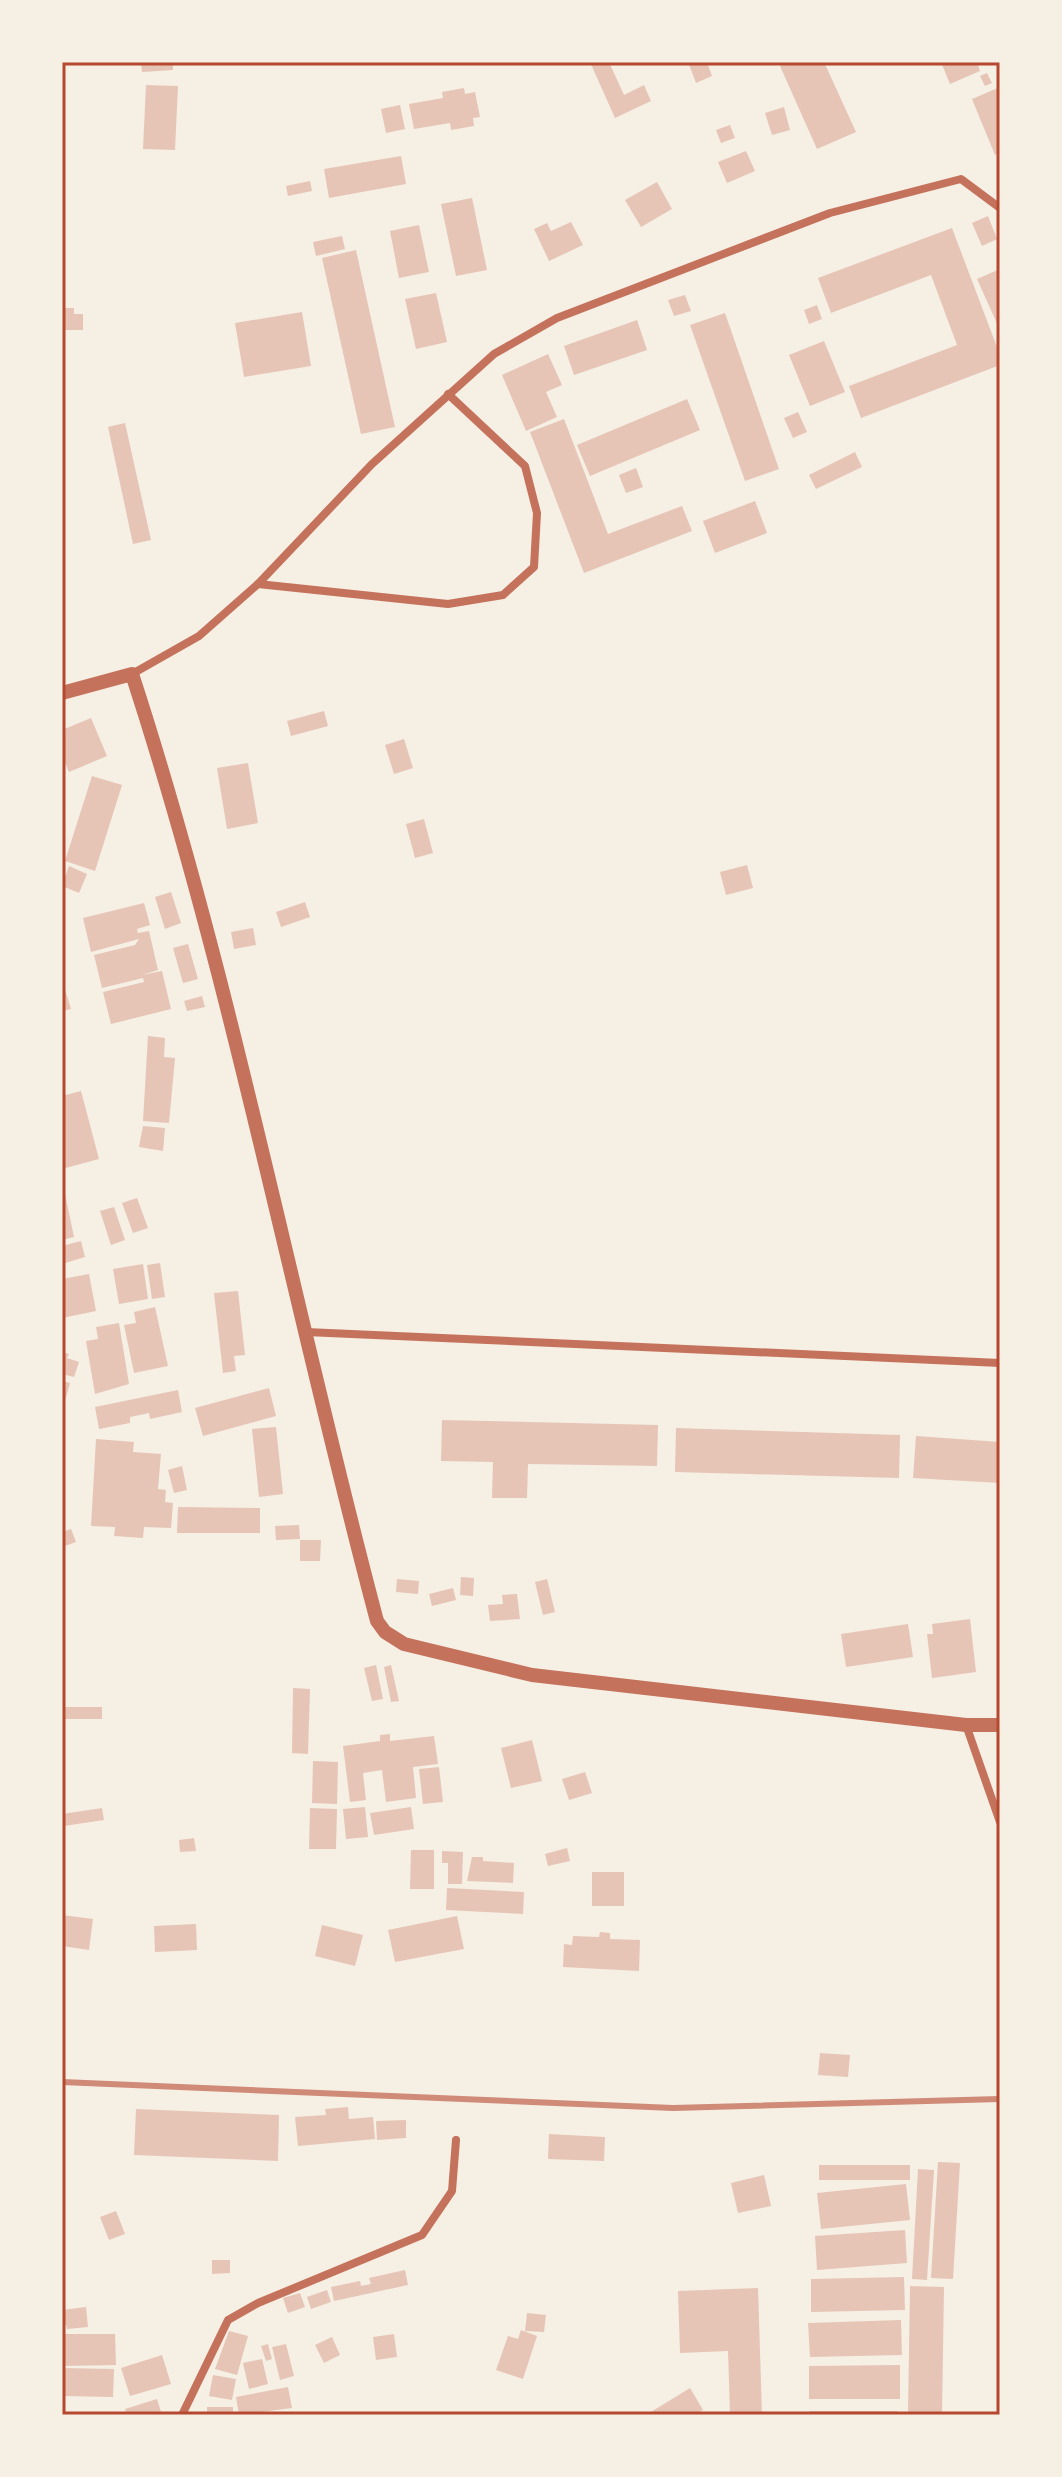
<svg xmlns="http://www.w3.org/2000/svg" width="1062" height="2477" font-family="'Open Sans',sans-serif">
  <rect width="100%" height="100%" fill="#f6efe4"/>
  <g fill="#e6c5b7">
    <polygon points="141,62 173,62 173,70 142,72"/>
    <polygon points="590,62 609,62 624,95 644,85 651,101 615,118"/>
    <polygon points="688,62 707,62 712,76 696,83"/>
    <polygon points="788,62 824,62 856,132 817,149 780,66"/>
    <polygon points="941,62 977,62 980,71 950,84"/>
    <polygon points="987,73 992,83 985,86 980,76"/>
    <polygon points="146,85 178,86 175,150 143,149"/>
    <polygon points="1000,87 1000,153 995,155 972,99"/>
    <polygon points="464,88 465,94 475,92 480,117 473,118 474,126 451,130 450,123 414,129 409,104 443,98 442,92"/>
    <polygon points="400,105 405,129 386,133 381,109"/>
    <polygon points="784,107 790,130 772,135 765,113"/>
    <polygon points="730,125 735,138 721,143 716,130"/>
    <polygon points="746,151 755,171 727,183 718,162"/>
    <polygon points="401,156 406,184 329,198 324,169"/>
    <polygon points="310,181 312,191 288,196 286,186"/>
    <polygon points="657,182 672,209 641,227 625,200"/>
    <polygon points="472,198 487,270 456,276 441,204"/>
    <polygon points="988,216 997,239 982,246 972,223"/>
    <polygon points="571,222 583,245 549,261 534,229 547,223 551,231"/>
    <polygon points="419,225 429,272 399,278 390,231"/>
    <polygon points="952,228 1000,355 1000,365 861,418 849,386 957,345 931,275 831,313 818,278"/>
    <polygon points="342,236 345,249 316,256 313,242"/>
    <polygon points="356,250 395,427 361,434 322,258"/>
    <polygon points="1000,269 1000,330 977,279"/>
    <polygon points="436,293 447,342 416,349 405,299"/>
    <polygon points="685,295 691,311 674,316 668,300"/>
    <polygon points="817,305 822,319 809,324 804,310"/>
    <polygon points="62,308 74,308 74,314 83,314 83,330 62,330"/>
    <polygon points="302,312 311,366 244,377 235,323"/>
    <polygon points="725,313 779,469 745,481 690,325"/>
    <polygon points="637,320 647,350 574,375 564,346"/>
    <polygon points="824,341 845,392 810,406 789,355"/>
    <polygon points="548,354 562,385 546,392 557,417 526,431 502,375"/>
    <polygon points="687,399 700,430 590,476 577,445"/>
    <polygon points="798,412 807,432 793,438 784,418"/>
    <polygon points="564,419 608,534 682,506 692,531 584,573 530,432"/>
    <polygon points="125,423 151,540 133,544 108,427"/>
    <polygon points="855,452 862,467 816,489 809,475"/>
    <polygon points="636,468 643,487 626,493 619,475"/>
    <polygon points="755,501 767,533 715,553 703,521"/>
    <polygon points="324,711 328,726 291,736 287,721"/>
    <polygon points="91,718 107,756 69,772 62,755 62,730"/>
    <polygon points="404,739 413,768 394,774 385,745"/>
    <polygon points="248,763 258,823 227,829 217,768"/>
    <polygon points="92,776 122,785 95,871 65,861"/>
    <polygon points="424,819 433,853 415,858 406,824"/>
    <polygon points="747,865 753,888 726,895 720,872"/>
    <polygon points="69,866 87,874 79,893 62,886"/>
    <polygon points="171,892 181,923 165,929 155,897"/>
    <polygon points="305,902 310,917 281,927 276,912"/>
    <polygon points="144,903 150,925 137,929 138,933 149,931 158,970 142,975 162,971 171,1009 111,1024 103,992 144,982 143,978 102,988 94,955 135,945 139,939 91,952 83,918"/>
    <polygon points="253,928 256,945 234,949 231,932"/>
    <polygon points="188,944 198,979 183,983 173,948"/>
    <polygon points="62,980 71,1009 62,1011"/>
    <polygon points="202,996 205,1007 187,1011 184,1001"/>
    <polygon points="148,1036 165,1038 164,1057 175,1058 169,1123 143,1121"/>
    <polygon points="81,1091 99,1159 62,1169 62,1096"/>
    <polygon points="143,1126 165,1128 163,1151 139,1147"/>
    <polygon points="63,1184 74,1237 62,1240 62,1185"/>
    <polygon points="137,1198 148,1228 133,1233 122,1203"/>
    <polygon points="114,1207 125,1240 111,1245 100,1211"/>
    <polygon points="81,1241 85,1257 62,1264 62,1246"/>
    <polygon points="160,1263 165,1297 152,1299 147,1265"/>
    <polygon points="143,1264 148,1299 119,1304 113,1269"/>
    <polygon points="89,1274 96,1311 62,1318 62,1279"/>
    <polygon points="238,1291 245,1355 234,1356 236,1371 223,1373 214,1293"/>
    <polygon points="155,1307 168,1366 134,1373 124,1325 136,1323 134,1312"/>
    <polygon points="119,1323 129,1384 95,1394 86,1341 98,1339 96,1327"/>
    <polygon points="62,1352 69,1354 67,1358 79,1362 74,1377 62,1374"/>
    <polygon points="62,1381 70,1383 63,1408 62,1408"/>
    <polygon points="269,1388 276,1416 203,1436 195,1408"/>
    <polygon points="178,1390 182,1412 150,1419 149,1413 130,1417 130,1423 99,1429 95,1407"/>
    <polygon points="442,1420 658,1425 657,1466 528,1464 527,1498 492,1498 493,1462 441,1461"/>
    <polygon points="276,1427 283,1494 259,1497 252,1429"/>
    <polygon points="676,1428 900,1435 899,1478 675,1472"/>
    <polygon points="916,1436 1000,1442 1000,1483 913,1478"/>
    <polygon points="96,1439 134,1442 133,1452 161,1454 158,1489 166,1490 165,1502 173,1503 171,1528 144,1527 143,1538 114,1536 115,1527 91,1526"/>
    <polygon points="182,1466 187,1490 174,1493 168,1470"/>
    <polygon points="178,1507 260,1508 260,1533 177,1533"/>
    <polygon points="299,1525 300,1539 276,1540 275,1526"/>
    <polygon points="71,1529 76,1542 62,1547 62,1532"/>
    <polygon points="300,1540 321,1540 320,1561 300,1561"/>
    <polygon points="461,1577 474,1578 473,1596 460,1595"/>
    <polygon points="397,1579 419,1581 418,1594 396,1592"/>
    <polygon points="547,1579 555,1612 543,1615 535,1582"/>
    <polygon points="453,1588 456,1600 432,1606 429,1594"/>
    <polygon points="517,1594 520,1619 490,1621 488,1605 503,1604 502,1595"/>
    <polygon points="970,1619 976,1672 932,1678 927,1634 933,1634 932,1624"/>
    <polygon points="908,1624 913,1657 846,1667 841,1634"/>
    <polygon points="376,1665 383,1699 372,1701 364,1668"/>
    <polygon points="391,1665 399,1701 391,1702 384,1667"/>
    <polygon points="293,1688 310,1689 308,1754 292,1753"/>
    <rect x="62" y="1707" width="40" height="12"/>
    <polygon points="390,1734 390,1741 434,1736 438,1764 413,1767 416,1798 386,1802 382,1770 363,1773 366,1800 350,1802 343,1746 380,1741 380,1735"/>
    <polygon points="532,1740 542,1781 511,1788 501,1748"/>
    <polygon points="313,1761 338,1762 337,1804 312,1803"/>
    <polygon points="439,1767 443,1802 423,1804 419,1769"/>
    <polygon points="585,1772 592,1793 569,1800 562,1779"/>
    <polygon points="365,1807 368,1837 346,1839 343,1809"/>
    <polygon points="411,1807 414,1829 374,1835 370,1813"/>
    <polygon points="102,1808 104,1820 64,1826 62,1814"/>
    <polygon points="310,1808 337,1809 336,1849 309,1849"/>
    <polygon points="194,1838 196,1851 180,1852 179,1840"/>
    <polygon points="567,1848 570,1861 548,1866 545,1854"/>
    <polygon points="411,1850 434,1850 434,1889 410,1889"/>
    <polygon points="442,1851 463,1852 462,1884 448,1884 448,1863 442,1863"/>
    <polygon points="472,1857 483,1857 483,1861 514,1863 513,1883 467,1881"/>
    <rect x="592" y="1872" width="32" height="34"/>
    <polygon points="447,1888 524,1892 523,1914 446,1910"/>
    <polygon points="62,1915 93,1919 89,1950 62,1946"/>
    <polygon points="457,1916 464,1949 395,1962 388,1930"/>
    <polygon points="196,1924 197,1950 155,1952 154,1926"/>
    <polygon points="322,1925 363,1935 355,1966 315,1956"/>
    <polygon points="600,1932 610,1933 610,1939 640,1940 639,1971 563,1967 564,1944 572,1945 573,1936 599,1937"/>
    <polygon points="820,2053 850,2055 848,2077 818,2075"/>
    <polygon points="348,2107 349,2119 373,2117 375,2139 298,2146 295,2117 326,2115 325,2109"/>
    <polygon points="136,2109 279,2115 278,2161 134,2155"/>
    <polygon points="406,2120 406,2138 377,2140 376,2121"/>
    <polygon points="549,2134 605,2137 604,2161 548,2159"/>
    <polygon points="938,2162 960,2163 953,2279 931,2278"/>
    <rect x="819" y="2165" width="91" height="15"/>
    <polygon points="918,2169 934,2170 927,2280 912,2279"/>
    <polygon points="764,2175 771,2206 738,2213 731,2183"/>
    <polygon points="906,2184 910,2220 821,2229 817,2193"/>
    <polygon points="116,2211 125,2234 109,2240 100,2217"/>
    <polygon points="905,2230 907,2263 817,2270 815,2236"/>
    <polygon points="212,2260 230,2260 230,2273 212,2274"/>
    <polygon points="405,2270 408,2285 334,2301 331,2287 360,2281 361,2286 371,2284 369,2278"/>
    <polygon points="904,2277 905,2310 811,2312 811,2279"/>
    <polygon points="910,2286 944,2287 942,2415 908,2415"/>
    <polygon points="758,2288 762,2415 730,2415 728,2351 680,2353 678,2291"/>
    <polygon points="327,2290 331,2302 311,2309 307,2297"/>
    <polygon points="300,2293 305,2307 288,2313 283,2298"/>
    <polygon points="86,2307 88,2327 67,2329 66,2325 62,2325 62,2310"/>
    <polygon points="527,2313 546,2315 544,2332 525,2331"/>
    <polygon points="901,2320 902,2355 810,2357 808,2323"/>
    <polygon points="521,2330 537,2336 523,2379 496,2370 508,2336 518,2339"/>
    <polygon points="229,2331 248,2336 237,2375 215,2369"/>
    <polygon points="62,2334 115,2334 116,2365 62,2366"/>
    <polygon points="394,2334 397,2357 376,2360 373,2337"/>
    <polygon points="332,2337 340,2355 324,2363 315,2345"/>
    <polygon points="268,2344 272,2359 266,2361 261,2346"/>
    <polygon points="286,2344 294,2376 280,2380 272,2347"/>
    <polygon points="162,2355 171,2384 130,2396 121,2368"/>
    <polygon points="262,2359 268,2384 249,2389 243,2363"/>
    <polygon points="900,2365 900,2399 809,2399 809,2366"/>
    <polygon points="62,2368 114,2369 113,2397 62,2396"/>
    <polygon points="213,2375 236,2379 232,2400 209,2396"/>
    <polygon points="288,2387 292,2408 239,2415 236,2397"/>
    <polygon points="690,2388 703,2410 694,2415 646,2415"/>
    <polygon points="157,2399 162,2415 127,2415 125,2409"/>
    <rect x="207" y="2407" width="26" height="8"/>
    <rect x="810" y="2411" width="88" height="4"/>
  </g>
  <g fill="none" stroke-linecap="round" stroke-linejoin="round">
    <g stroke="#c5725c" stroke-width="8">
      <polyline points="258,584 448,604 503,595 534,567 537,513 525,466 448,394"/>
      <polyline points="132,674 199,636 258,584 372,464 494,354 557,318 830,213 961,179 1000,208"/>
      <polyline points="306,1332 1000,1363"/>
      <polyline points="966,1725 1000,1822"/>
      <polyline points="182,2415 228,2320 258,2303 422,2235 452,2191 456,2140"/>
    </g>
    <path stroke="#c5725c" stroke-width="14" d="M62,693L132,674C233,984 293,1306 377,1621L385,1632L404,1644L532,1675L966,1725H1000"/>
    <polyline stroke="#cf8b77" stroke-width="6" points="62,2082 673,2108 1000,2099"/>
  </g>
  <rect width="1062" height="2477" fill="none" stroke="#f6efe4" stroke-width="128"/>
  <rect x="64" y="64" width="934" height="2349" fill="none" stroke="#b5482f" stroke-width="3"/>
</svg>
